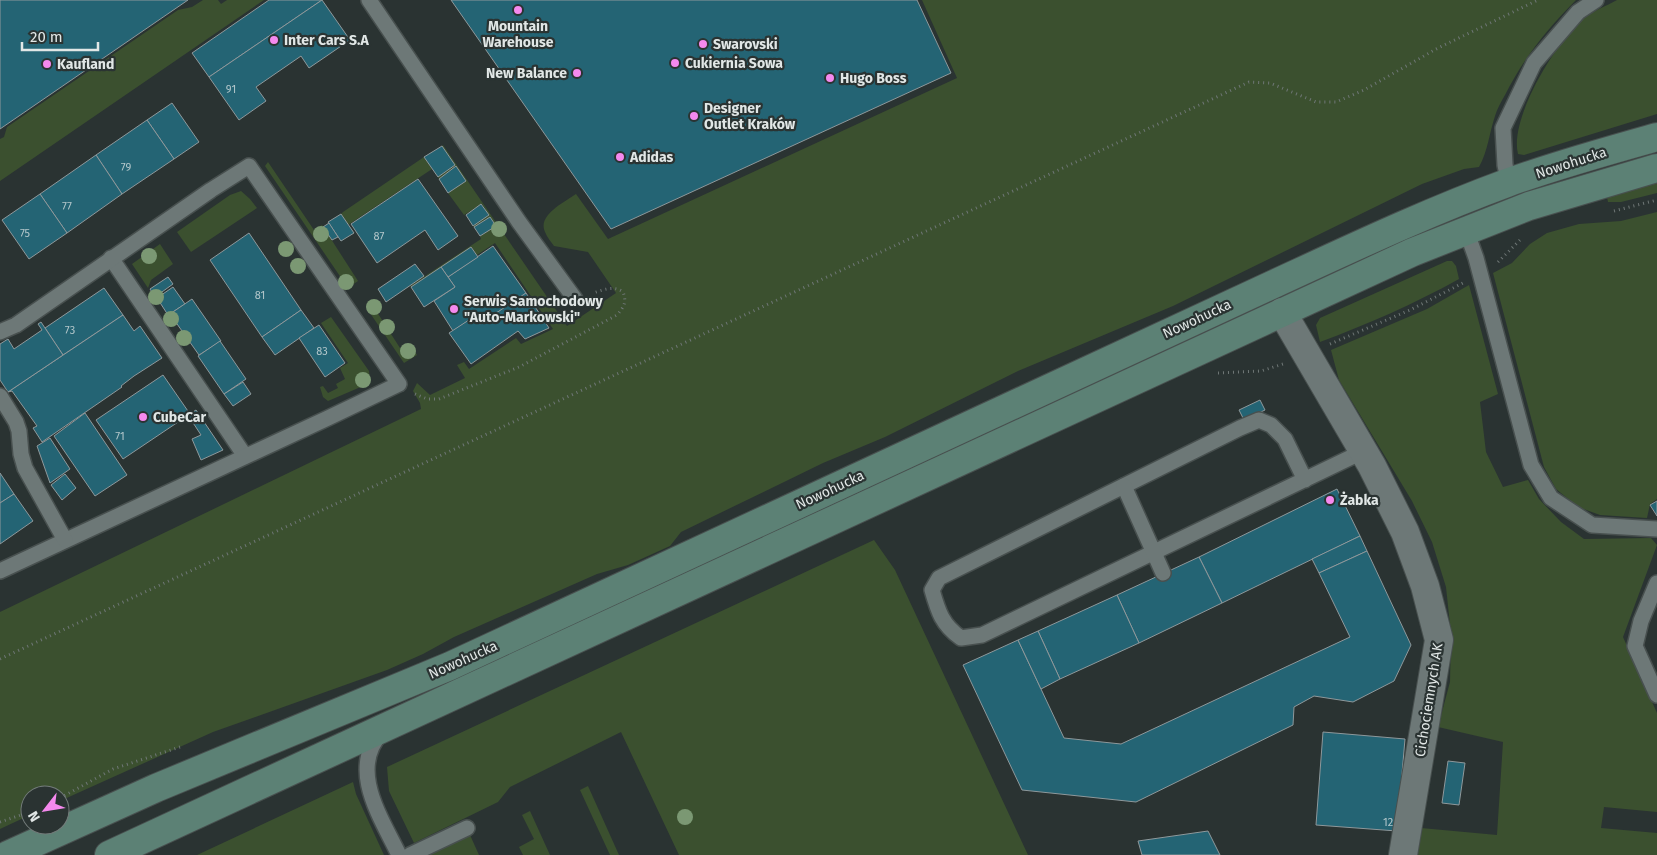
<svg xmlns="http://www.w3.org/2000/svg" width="1657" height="855" font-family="'Fira Sans',sans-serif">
  <rect width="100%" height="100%" fill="#2a3332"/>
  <g fill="#3b502f">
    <polygon points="203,0 218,0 221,4 227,0 264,0 0,181 0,139 4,137 7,127 178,10 192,7"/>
    <path d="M922,0H1576C1547,29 1523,59 1505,95C1501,102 1497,109 1495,116C1489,134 1488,151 1479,167L1464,169L1422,184L1173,306L1018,371L885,437L823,463L681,532L670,546L628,565L597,574L554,593L454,637L423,654L387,670L213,732L60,801V795H30V815L0,829V612L421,409L420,403L413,391L417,383L430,395L465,378L457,365L464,362L469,369L516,338L521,344L553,329L495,243L477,255L471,247L411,287L410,286L481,239L480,236L496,226L490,217L474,227L473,226L489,215L482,204L464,215L448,193L466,181L457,167L439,179L438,177L455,165L442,146L443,145L567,326L616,293L588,252L554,246C551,242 547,237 545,232C537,215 565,202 576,194L608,239L957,78Z"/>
    <path d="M1617,0H1657V114L1524,155L1518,154C1509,118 1556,42 1583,19C1593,11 1606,6 1617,0Z"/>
    <polygon points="424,157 432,169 348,225 341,214 343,212"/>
    <polygon points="268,162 314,230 322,225 358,281 348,288 265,166"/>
    <polygon points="1657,183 1657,193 1621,202 1608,202 1607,197"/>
    <polygon points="241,191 250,199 257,208 191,252 177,232 230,195"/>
    <polygon points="1657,212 1657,499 1650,504 1647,518 1600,515 1578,507 1556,489 1544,467 1493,273 1512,263 1530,244 1547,233 1579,224 1621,221"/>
    <polygon points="160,244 173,264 151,280 148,288 132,264"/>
    <path d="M1447,261H1452L1456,266L1459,279C1414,304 1368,324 1320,342L1316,325L1320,318Z"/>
    <polygon points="1469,285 1498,394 1480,402 1486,452 1503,487 1528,480 1539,499 1561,522 1584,539 1651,538 1657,545 1623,637 1657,713 1657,812 1604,807 1601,828 1657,833 1657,855 1416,855 1421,828 1497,835 1503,742 1438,727 1450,682 1451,634 1446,587 1432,542 1412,501 1339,380 1331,350 1427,309"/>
    <polygon points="375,309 400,348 409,343 417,355 404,363 370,313"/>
    <polygon points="331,317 369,371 370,383 328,401 323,397 320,387 323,386 328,393 338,388 336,384 345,379 340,368 348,363 321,323"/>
    <polygon points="874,540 895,570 1028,855 679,855 621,732 510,787 498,802 414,843 389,791 387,767"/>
    <polygon points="353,782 356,794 384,855 197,855"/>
    <polygon points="588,786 619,855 610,855 580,790"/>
    <polygon points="530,811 550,855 523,855 519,847 534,839 522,815"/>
    <polygon points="470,835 479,855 429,855"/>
  </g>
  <g fill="#246474" stroke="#8e989b">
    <polygon points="0,0 188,0 0,129"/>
    <polygon points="269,0 322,0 209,77 192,53"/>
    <polygon points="322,0 350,40 309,68 301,56 256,87 266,101 239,120 209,77"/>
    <polygon points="451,0 917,0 951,73 611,229"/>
    <polygon points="172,103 199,142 174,159 147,120"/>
    <polygon points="147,120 174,159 122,194 96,155"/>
    <polygon points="442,146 455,165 438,177 424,157"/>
    <polygon points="96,155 122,194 67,233 40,194"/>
    <polygon points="456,166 466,181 448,193 439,179"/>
    <polygon points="418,179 458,236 438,250 425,230 377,263 351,224"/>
    <polygon points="40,194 67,233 29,259 2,220"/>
    <polygon points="481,204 489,215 473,226 466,215"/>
    <polygon points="341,214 354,233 341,241 328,222"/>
    <polygon points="490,217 496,226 480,236 474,227"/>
    <polygon points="329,223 338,237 332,240 323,227"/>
    <polygon points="249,233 301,310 262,337 210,260"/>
    <polygon points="493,246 526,293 480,324 475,316 453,331 434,301 455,287 448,277"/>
    <polygon points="471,247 478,257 448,277 441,267"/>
    <polygon points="415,264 424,276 386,302 378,289"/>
    <polygon points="441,267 455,287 424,307 411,287"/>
    <polygon points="168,277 173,284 155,297 150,289"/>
    <polygon points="173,287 185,304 168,315 157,298"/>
    <polygon points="104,288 123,315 63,355 45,328"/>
    <polygon points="526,293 549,328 525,339 518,331 471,364 449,333 475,316 480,324"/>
    <polygon points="192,299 221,341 199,355 170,314"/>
    <polygon points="301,310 314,328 275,355 262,337"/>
    <polygon points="123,315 134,331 140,326 162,358 134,376 121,386 122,387 42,442 33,428 37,426 12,391 8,392"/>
    <polygon points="41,322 63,355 8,392 0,380 0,344 8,339 14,349 42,330 38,324"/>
    <polygon points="319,325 345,363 325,377 299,338"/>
    <polygon points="220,341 246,379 224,394 198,356"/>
    <polygon points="163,375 190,414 123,459 96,420"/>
    <polygon points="243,382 251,394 233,406 224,394"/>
    <polygon points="1260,400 1265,410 1244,420 1239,410"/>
    <polygon points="196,410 223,450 201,460 192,439 201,435 188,415"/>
    <polygon points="85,413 127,475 95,496 54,436"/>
    <polygon points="50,438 70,469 50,483 37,446"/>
    <polygon points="0,473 14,494 0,503"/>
    <polygon points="65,474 76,488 62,500 51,485"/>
    <polygon points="1337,489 1360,536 1222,603 1199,557"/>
    <polygon points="14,494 33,521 0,544 0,503"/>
    <polygon points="1657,501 1657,516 1650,505"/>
    <polygon points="1360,536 1367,551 1319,573 1312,559"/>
    <polygon points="1367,551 1411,645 1394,681 1353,702 1314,696 1294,707 1293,725 1136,802 1022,790 963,665 1018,640 1064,738 1121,744 1350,637 1319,573"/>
    <polygon points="1199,557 1222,603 1139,643 1117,595"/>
    <polygon points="1117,595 1139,643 1060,679 1038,631"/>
    <polygon points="1038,631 1060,679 1041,689 1018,640"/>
    <polygon points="1323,732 1405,739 1397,831 1316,825"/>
    <polygon points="1448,761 1465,763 1459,805 1442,803"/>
    <polygon points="1208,831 1220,855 1142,855 1138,841"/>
  </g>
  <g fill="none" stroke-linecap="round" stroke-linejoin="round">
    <g stroke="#48504f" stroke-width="18">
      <g id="lane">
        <polyline points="369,0 519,222 575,299"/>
        <polyline points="1509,183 1505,165 1503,128 1534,63 1578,12 1596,0"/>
        <polyline points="1466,230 1476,258 1531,465 1551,498 1592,525 1657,529"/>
        <polyline points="111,258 245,456"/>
        <polyline points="0,332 16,325 211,190 249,166 399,384 328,418 0,571"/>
        <polyline points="0,396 16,422 19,431 21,454 25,468 65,540"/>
        <path d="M1305,480L1285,439L1271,425L1259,420L1240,428L939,578L932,590C938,611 942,625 961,638L982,635L1364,451"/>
        <polyline points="1124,486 1163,573"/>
        <polyline points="1657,583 1641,621 1635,646 1657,695"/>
        <path d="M382,732C347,769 382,819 399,855"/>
        <polyline points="410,855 467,828"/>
      </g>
    </g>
    <g stroke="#48504f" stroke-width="30">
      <polyline id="street" points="1282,312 1372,466 1405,532 1425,586 1439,640 1403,855"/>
    </g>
    <g stroke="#48504f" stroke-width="30">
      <g id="secondary">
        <path d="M8,855L156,788L450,666L1276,283C1352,248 1428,212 1507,183C1556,165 1607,151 1657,137"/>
        <polyline points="109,855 1413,252 1529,206 1657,168"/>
      </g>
    </g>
    <g stroke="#6f7776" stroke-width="3" stroke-dasharray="1 4" stroke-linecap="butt">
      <polyline points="1614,211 1657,200"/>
      <polyline points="1498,262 1520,240"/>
      <polyline points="1330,344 1410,310 1463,283"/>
      <polyline points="1218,373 1261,371 1283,364"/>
      <path d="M415,394L427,399H439L519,367L617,315C624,307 627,302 623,292C614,285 603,290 593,293"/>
      <polyline points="0,659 1249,82 1270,83 1316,102 1336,102 1364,90 1438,48 1538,0"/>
      <polyline points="60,798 113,769 180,747"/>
      <polyline points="0,822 30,812"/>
    </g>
    <use href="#lane" stroke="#6d7877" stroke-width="15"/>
    <use href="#street" stroke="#6d7877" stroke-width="28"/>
    <use href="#secondary" stroke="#5c8175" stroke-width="28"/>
  </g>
  <g fill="#7b9873">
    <circle cx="499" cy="229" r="8"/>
    <circle cx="321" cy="234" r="8"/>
    <circle cx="286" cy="249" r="8"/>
    <circle cx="149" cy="256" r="8"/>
    <circle cx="298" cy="266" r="8"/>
    <circle cx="346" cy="282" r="8"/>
    <circle cx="156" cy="297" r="8"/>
    <circle cx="374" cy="307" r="8"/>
    <circle cx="171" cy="319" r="8"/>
    <circle cx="387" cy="327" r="8"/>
    <circle cx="184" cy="338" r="8"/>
    <circle cx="408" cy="351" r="8"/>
    <circle cx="363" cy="380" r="8"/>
    <circle cx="685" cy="817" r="8"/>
  </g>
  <g fill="#f589ee" stroke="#2a3332" stroke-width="2">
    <circle cx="518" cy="10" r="5"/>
    <circle cx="274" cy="40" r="5"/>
    <circle cx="703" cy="44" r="5"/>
    <circle cx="675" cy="63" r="5"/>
    <circle cx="47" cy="64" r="5"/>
    <circle cx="577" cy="73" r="5"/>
    <circle cx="830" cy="78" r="5"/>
    <circle cx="694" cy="116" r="5"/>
    <circle cx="620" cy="157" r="5"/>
    <circle cx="454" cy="309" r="5"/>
    <circle cx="143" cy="417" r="5"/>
    <circle cx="1330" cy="500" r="5"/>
  </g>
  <g text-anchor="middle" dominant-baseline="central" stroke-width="4.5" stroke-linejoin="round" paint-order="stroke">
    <g font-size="11" fill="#b2c6ca">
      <text x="231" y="89">91</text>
      <text x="126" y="167">79</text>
      <text x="67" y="206">77</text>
      <text x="25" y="233">75</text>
      <text x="379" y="236">87</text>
      <text x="260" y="295">81</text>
      <text x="70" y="330">73</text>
      <text x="322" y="351">83</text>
      <text x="120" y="436">71</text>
      <text x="1388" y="822">12</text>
    </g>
    <g font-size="14" font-weight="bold" fill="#e1e7e6" stroke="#2a3332" text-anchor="start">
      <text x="518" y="26" text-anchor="middle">Mountain<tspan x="518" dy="16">Warehouse</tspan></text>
      <text x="284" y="40">Inter Cars S.A</text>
      <text x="713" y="44">Swarovski</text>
      <text x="685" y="63">Cukiernia Sowa</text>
      <text x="57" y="64">Kaufland</text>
      <text x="567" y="73" text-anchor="end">New Balance</text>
      <text x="840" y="78">Hugo Boss</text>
      <text x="704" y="108">Designer<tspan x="704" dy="16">Outlet Kraków</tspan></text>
      <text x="630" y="157">Adidas</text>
      <text x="464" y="301">Serwis Samochodowy<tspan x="464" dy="16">"Auto-Markowski"</tspan></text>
      <text x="153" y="417">CubeCar</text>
      <text x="1340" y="500">Żabka</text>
    </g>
    <g font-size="14" fill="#e1e7e6" stroke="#2a3332">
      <text transform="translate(1571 163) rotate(-18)">Nowohucka</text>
      <text transform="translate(1197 319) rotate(-25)">Nowohucka</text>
      <text transform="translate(830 490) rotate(-25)">Nowohucka</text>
      <text transform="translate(463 660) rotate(-24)">Nowohucka</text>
      <text transform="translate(1429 700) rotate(-81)">Cichociemnych AK</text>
    </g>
  </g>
  <g transform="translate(45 810) rotate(239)"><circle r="24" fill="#2a3332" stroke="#737b7a"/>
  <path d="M0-4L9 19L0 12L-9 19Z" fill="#f589ee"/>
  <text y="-8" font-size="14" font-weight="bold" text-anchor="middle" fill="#e1e7e6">N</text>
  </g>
  <path d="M22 42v8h76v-8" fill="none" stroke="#e1e7e6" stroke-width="2.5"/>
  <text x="30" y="42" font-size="15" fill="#e1e7e6" stroke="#2a3332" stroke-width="4" paint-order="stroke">20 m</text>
</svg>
